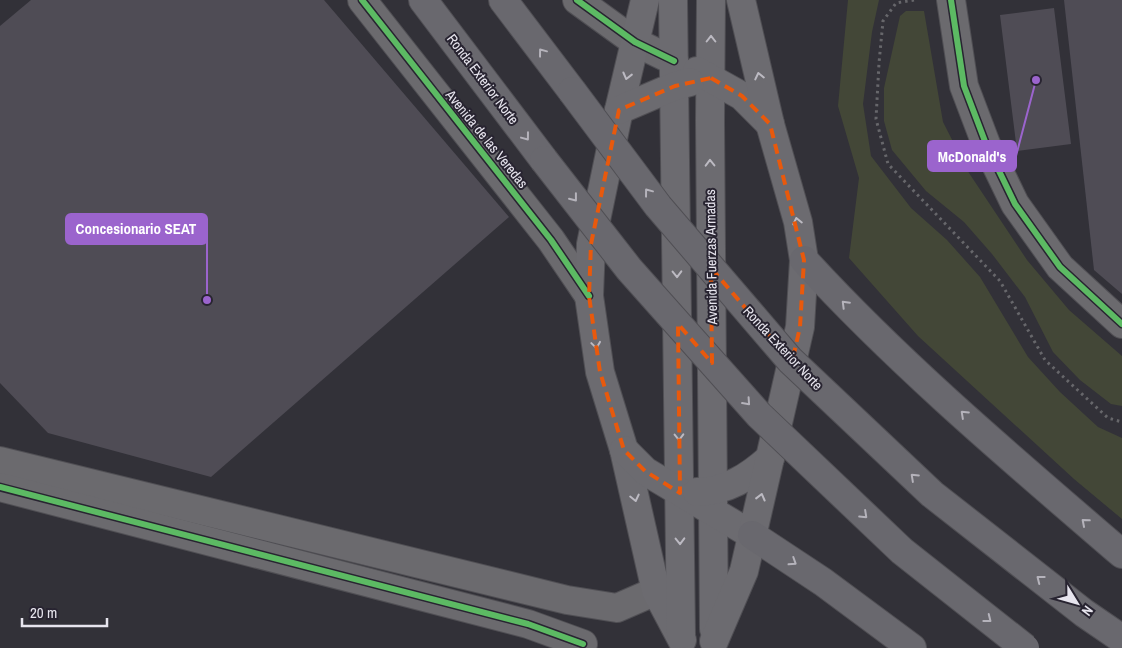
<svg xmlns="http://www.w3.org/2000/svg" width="1122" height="648" font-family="'Archivo Narrow',sans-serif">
  <rect width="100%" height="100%" fill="#323138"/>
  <g fill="#434737">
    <polygon points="848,0 879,0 872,32 863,104 871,156 911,208 947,240 980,277 1028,357 1060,392 1098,427 1122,438 1122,519 1074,479 918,336 849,258 859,178 838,106"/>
    <polygon points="906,11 924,11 943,122 969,173 1027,260 1069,310 1122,356 1122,406 1111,404 1080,380 1053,352 1025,297 992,254 964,222 926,191 892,150 884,121 884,88 900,16"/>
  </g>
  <g fill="#4f4c55">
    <polygon points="31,0 324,0 509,217 211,477 48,433 0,383 0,26"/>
    <polygon points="1064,0 1122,0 1122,294 1094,270"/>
    <polygon points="1054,8 1071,144 1017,151 1000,15"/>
  </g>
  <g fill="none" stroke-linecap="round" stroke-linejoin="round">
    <g stroke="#504f54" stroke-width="30">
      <g id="minor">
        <polyline points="362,0 551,240 589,296"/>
        <polyline points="577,0 635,42 674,61"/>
        <polyline points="951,0 964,86 986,144 1015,204 1060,267 1122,324"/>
        <polyline points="0,461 567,600 617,608 656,591"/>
        <polyline points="0,487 528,624 583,644"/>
      </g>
    </g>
    <g stroke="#504f54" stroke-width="30">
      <g id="major">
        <polyline points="645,0 619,110 591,244 589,296 600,372 624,450 656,591 682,640"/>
        <polyline points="673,0 681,634"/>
        <polyline points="711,0 710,121 714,629"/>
        <polyline points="697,71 742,96 770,124"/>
        <polyline points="619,110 675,86 690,82"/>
        <polyline points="624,450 645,471 752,535"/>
        <path d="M697,492C727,491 749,477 770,458"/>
        <polyline points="714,641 744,571 800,327 804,260 798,222 770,124 741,0"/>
      </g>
    </g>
    <g stroke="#504f54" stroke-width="30">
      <g id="highway">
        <polyline points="423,0 544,160"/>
        <polyline points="503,0 572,91"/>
        <path d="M804,260C900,365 1014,461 1122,554"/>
        <polyline points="752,535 823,582 912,648"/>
      </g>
    </g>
    <polyline stroke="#67676b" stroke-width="3" stroke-dasharray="2.5 4" stroke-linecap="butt" points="914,0 896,3 883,21 879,63 876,119 888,164 1000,281 1045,360 1108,418 1122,422"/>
    <use href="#minor" stroke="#6b6a6e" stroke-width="28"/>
    <use href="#major" stroke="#6c6b70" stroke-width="28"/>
    <use href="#highway" stroke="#69686e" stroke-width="28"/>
    <g stroke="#504f54" stroke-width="30" stroke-linecap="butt">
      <g id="highway-bridge">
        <polyline points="572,91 658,206 790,360 932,494 1084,613 1122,639"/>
        <polyline points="544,160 629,269 759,415 902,551 1025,648"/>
      </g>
    </g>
    <use href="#highway-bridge" stroke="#69686e" stroke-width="28"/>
    <g stroke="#282431" stroke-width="9">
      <g id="cycleway">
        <polyline points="362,0 551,240 589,296"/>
        <polyline points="577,0 635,42 674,61"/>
        <polyline points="951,0 964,86 986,144 1015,204 1060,267 1122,324"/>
        <polyline points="0,487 528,624 583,644"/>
      </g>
    </g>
    <use href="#cycleway" stroke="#5cba63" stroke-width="6"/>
  </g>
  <defs><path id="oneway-chevron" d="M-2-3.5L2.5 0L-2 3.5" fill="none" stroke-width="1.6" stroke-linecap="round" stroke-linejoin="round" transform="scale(1.25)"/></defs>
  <g stroke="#bcbac2">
    <use href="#oneway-chevron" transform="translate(711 39) rotate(-90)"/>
    <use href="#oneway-chevron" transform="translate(627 76) rotate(104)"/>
    <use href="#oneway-chevron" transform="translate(759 76) rotate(-103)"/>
    <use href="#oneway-chevron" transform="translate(710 163) rotate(-91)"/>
    <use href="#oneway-chevron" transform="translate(797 221) rotate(-103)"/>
    <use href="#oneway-chevron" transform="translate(677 274) rotate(89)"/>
    <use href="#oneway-chevron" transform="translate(596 345) rotate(82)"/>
    <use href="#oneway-chevron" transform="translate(679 437) rotate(89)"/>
    <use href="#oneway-chevron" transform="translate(761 497) rotate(-76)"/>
    <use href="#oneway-chevron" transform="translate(635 498) rotate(77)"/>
    <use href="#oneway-chevron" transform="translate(680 541) rotate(89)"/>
  </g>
  <g stroke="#b5b3bb">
    <use href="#oneway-chevron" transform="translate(542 52) rotate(-127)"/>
    <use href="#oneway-chevron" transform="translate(526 137) rotate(53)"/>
    <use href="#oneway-chevron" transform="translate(648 192) rotate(-127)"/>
    <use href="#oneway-chevron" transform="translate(574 198) rotate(52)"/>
    <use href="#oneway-chevron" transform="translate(845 304) rotate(-135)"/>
    <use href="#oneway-chevron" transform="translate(747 402) rotate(48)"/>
    <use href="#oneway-chevron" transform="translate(964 414) rotate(-137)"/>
    <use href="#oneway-chevron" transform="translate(914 477) rotate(-137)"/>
    <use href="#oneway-chevron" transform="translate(864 515) rotate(43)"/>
    <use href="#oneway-chevron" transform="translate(1085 522) rotate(-139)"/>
    <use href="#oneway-chevron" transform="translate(793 562) rotate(33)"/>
    <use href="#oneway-chevron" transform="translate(1040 579) rotate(-142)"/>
    <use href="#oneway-chevron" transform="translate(988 619) rotate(38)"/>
  </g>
  <path fill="none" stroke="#e8590c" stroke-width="4" stroke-dasharray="10 6" stroke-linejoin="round" d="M711,78L742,96L770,124L804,260L800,327L792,362L711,268L712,363L678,324L680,493L645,471L624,450L600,372L589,296L591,244L619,110L675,86Z"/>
  <g text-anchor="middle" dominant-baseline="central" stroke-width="4" stroke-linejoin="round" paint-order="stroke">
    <g font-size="14" fill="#e7e5ee" stroke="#282431">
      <text transform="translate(483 79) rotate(53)">Ronda Exterior Norte</text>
      <text transform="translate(487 139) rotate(51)">Avenida de las Veredas</text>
      <text transform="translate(711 257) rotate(-91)">Avenida Fuerzas Armadas</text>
      <text transform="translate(783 348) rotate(47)">Ronda Exterior Norte</text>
    </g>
  </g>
  <path fill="none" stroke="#9b64cd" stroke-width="2" d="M1036 80L1016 156M207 300L207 229"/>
  <g fill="#9b64cd" stroke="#282431" stroke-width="2">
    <circle cx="1036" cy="80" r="5"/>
    <circle cx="207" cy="300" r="5"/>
  </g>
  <g fill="#9b64cd" stroke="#9b64cd" stroke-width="2">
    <rect x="928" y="141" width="88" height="30" rx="5"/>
    <rect x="66" y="214" width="141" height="30" rx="5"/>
  </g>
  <g font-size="15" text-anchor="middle" font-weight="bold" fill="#fff">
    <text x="972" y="162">McDonald's</text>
    <text x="136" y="234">Concesionario SEAT</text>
  </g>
  <g transform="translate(1077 603) rotate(127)" stroke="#282431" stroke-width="4" paint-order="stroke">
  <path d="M0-4L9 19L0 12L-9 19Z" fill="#e7e5ee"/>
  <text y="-8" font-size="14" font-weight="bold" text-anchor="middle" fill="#e7e5ee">N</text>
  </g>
  <path d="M22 618v8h85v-8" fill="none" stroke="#e7e5ee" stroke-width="2.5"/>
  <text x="30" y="618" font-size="15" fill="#e7e5ee" stroke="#282431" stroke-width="4" paint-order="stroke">20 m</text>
</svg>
